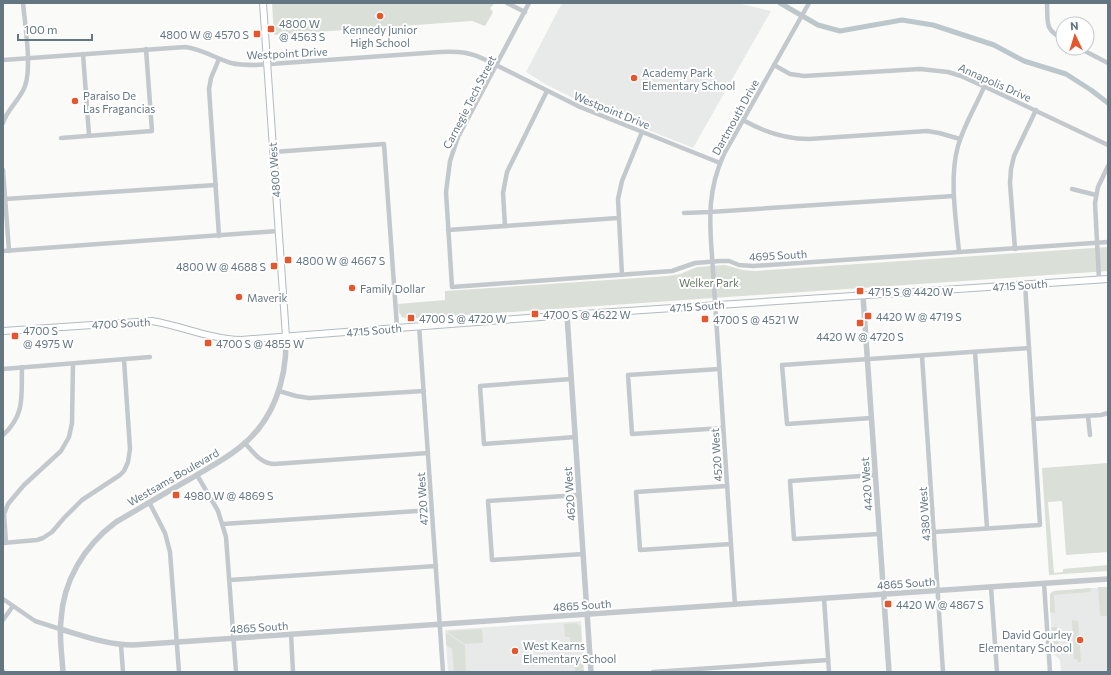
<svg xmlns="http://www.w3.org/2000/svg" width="1111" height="675" font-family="Commissioner,sans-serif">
  <rect width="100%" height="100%" fill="#fafaf8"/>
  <g fill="#e8e9e9">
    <polygon points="562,3 737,3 771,11 693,148 591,107 545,84 526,72"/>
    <polygon points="1108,587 1108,672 1061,672 1060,660 1053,653 1050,607 1051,592 1054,591"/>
    <polygon points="581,621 584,672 448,672 445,630"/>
  </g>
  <g fill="#dadfd7">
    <polygon points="272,3 495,3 490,8 493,12 485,26 472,21 274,35"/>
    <polygon points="1108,247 1108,271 408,319 402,317 399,312 398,304 445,300 445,291 668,276 680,274 697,267 725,265 743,270 755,271"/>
    <polygon points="1108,463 1108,552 1066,555 1062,501 1048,502 1054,573 1063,572 1063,569 1108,565 1108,571 1049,575 1042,468"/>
    <polygon points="1098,587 1108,587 1108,616 1101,616 1100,615"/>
    <polygon points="1091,588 1090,592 1054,595 1055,613 1050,612 1050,594 1054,591"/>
    <polygon points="1072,620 1078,621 1081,662 1078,662 1077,659 1074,659"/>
    <polygon points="576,623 581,627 582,650 571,651 570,637 565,637 564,624"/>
    <polygon points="1051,627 1057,627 1059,653 1053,653"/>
    <polygon points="482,629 483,642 482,643 465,644 447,632 450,631"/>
    <polygon points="446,633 465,645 466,672 454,672 452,649 446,645"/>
    <polygon points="575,655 582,655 584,672 575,672"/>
  </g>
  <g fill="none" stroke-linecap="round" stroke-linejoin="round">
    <polyline stroke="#bbc7cb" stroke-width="5" points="780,3 818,25 840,31 902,20 933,25 994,45 1024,61 1066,74 1091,90 1108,103"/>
    <g stroke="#b3babf" stroke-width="8">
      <g id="secondary">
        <polyline points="263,3 286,337"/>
        <path d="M3,331L152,321C182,326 210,339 241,340L567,315L1108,279"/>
      </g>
    </g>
    <g stroke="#c3c8cc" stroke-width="4.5">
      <polyline points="507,3 525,12"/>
      <polyline points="529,3 458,137 450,161 446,192 452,287 672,271 695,263 720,261 729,261 739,265 753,266 1108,242"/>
      <path d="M1047,3C1048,23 1044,29 1063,39"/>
      <polyline points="1079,48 1108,63"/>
      <polyline points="83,54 89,135"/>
      <path d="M3,60L185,47C202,49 215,58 231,63C239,65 248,65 256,65L440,52C460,51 470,52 488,61L580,107L720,163"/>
      <polyline points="774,65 790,74 804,76 920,69 948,72 961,76 992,90 1108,145"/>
      <path d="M743,120C764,132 784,139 809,139L927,131L939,133L960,139"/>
      <path d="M3,123C7,109 20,100 25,86C32,67 25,25 23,3"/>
      <polyline points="61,138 152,131 146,49"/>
      <polyline points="273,152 384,144 397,327"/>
      <polyline points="3,170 9,251"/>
      <polyline points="1072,189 1096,195"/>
      <polyline points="5,199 216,185"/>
      <polyline points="684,213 710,212 954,196"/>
      <polyline points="505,226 503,193 507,172 547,91"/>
      <polyline points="448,230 618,218"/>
      <polyline points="219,236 209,89 211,78 219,59"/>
      <polyline points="1015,249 1010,183 1011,169 1014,156 1036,110"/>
      <polyline points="3,251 278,231"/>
      <path d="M959,252C956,219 949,178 958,146C964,125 976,106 984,87"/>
      <polyline points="622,275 618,199 622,181 642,132"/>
      <polyline points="1099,279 1095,203 1098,187 1108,166"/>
      <polyline points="419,325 443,672"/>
      <polyline points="975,352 987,528"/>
      <polyline points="922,356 943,672"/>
      <polyline points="3,369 150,357"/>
      <polyline points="719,369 628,375 632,434 723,428"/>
      <polyline points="571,379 480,386 484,444 575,437"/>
      <polyline points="279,391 296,396 309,398 424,391"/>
      <polyline points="1088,416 1090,435"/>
      <polyline points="871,418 787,424 782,365 1029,348"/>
      <polyline points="1033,419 1101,415 1108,413"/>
      <path d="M3,435C26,414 21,395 22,367"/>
      <path d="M245,443C253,452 260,463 274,464L428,453"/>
      <polyline points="197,475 218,511 226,537 236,672"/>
      <polyline points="875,475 790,481 794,539 879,534"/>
      <polyline points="727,486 636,492 640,550 731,544"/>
      <polyline points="579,495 488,501 492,560 583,554"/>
      <polyline points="149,502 165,533 170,552 179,672"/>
      <polyline points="223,524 432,510"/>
      <polyline points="934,532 1040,525 1025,284"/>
      <polyline points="3,543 37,540 43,538 52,532 64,518 82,500 120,475 124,471 128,462 130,449 124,360"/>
      <polyline points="6,543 4,514 8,504 24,485 61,451 69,437 72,423 73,364"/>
      <polyline points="230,580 436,566"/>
      <polyline points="1044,583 1050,672"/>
      <polyline points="991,587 997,672"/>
      <polyline points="824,598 829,672"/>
      <polyline points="3,599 35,621 60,629"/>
      <path d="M735,605L712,256C709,218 708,189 724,154L809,3"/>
      <polyline points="3,620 13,606"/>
      <polyline points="291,634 293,672"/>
      <polyline points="121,645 123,672"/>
      <polyline points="3,671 3,672"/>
      <polyline points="653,672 828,660"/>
    </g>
    <g stroke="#c3c8cc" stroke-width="5.5">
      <polyline points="863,296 889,672"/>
      <polyline points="567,315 591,672"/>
      <path d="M60,629C84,636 108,645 133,645L1108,579"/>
      <path d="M63,672C62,655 59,637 61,620C63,581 84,546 116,522C140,508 165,493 190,479C206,469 224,460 239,448C274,421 287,379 286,337"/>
    </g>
    <use href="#secondary" stroke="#fff" stroke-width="6"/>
  </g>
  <g fill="#e4572e" stroke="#fff" stroke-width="1.5">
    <circle cx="380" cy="16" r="4"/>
    <rect x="267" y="25" width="8" height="8" rx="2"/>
    <rect x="253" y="30" width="8" height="8" rx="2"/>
    <circle cx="634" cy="78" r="4"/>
    <circle cx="75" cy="101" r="4"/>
    <rect x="284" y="256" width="8" height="8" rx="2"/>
    <rect x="270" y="262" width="8" height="8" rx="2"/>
    <circle cx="352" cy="288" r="4"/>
    <rect x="856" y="287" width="8" height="8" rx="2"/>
    <circle cx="239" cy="297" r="4"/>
    <rect x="531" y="310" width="8" height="8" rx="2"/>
    <rect x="864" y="312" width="8" height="8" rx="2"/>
    <rect x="407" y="314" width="8" height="8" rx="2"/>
    <rect x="701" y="315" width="8" height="8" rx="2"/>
    <rect x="856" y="319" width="8" height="8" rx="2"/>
    <rect x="11" y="332" width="8" height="8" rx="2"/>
    <rect x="204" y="339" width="8" height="8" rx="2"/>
    <rect x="172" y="491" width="8" height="8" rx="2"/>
    <rect x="884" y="600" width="8" height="8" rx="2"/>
    <circle cx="1080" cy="640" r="4"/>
    <circle cx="515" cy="651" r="4"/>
  </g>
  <g text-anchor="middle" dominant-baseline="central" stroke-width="4" stroke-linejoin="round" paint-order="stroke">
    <g font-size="11" fill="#657683" stroke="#fff" text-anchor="start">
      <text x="279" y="23">4800 W<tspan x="279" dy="13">@ 4563 S</tspan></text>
      <text x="380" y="29" text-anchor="middle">Kennedy Junior<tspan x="380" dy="13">High School</tspan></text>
      <text x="249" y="34" text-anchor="end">4800 W @ 4570 S</text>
      <text x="642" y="72">Academy Park<tspan x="642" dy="13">Elementary School</tspan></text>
      <text x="83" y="95">Paraiso De<tspan x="83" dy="13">Las Fragancias</tspan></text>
      <text x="296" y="260">4800 W @ 4667 S</text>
      <text x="266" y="266" text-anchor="end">4800 W @ 4688 S</text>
      <text x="360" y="288">Family Dollar</text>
      <text x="868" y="291">4715 S @ 4420 W</text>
      <text x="247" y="297">Maverik</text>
      <text x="543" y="314">4700 S @ 4622 W</text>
      <text x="876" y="316">4420 W @ 4719 S</text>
      <text x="419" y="318">4700 S @ 4720 W</text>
      <text x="713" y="319">4700 S @ 4521 W</text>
      <text x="23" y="330">4700 S<tspan x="23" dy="13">@ 4975 W</tspan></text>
      <text x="860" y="336" text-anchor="middle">4420 W @ 4720 S</text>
      <text x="216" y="343">4700 S @ 4855 W</text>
      <text x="184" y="495">4980 W @ 4869 S</text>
      <text x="896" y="604">4420 W @ 4867 S</text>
      <text x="1072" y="634" text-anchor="end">David Gourley<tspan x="1072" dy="13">Elementary School</tspan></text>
      <text x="523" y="645">West Kearns<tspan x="523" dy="13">Elementary School</tspan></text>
    </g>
    <g font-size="11" fill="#657683" stroke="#fff">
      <text transform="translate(287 53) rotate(-3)">Westpoint Drive</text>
      <text transform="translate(995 82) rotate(24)">Annapolis Drive</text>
      <text transform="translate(469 102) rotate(-63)">Carnegie Tech Street</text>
      <text transform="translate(612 110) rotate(22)">Westpoint Drive</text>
      <text transform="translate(735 117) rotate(-61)">Dartmouth Drive</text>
      <text transform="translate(274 170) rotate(-94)">4800 West</text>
      <text transform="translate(778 255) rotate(-3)">4695 South</text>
      <text transform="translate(1020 285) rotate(-4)">4715 South</text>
      <text transform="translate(697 306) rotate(-4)">4715 South</text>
      <text transform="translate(121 323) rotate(-3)">4700 South</text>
      <text transform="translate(374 330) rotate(-5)">4715 South</text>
      <text transform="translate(716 455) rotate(-94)">4520 West</text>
      <text transform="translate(173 477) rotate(-30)">Westsams Boulevard</text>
      <text transform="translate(866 484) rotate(-94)">4420 West</text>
      <text transform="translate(569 494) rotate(-94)">4620 West</text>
      <text transform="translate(422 499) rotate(-94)">4720 West</text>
      <text transform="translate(924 514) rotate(-94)">4380 West</text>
      <text transform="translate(906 583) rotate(-4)">4865 South</text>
      <text transform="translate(582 605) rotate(-4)">4865 South</text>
      <text transform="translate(259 627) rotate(-4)">4865 South</text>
    </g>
    <g font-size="11" fill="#687a64" stroke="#fff">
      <text x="709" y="282">Welker Park</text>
    </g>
  </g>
  <rect width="1111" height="675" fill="none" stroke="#657683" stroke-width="8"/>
  <g transform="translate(1075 36) rotate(356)"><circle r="19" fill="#ffffff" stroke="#c1c8cd"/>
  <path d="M0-3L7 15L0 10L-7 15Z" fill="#e4572e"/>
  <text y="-6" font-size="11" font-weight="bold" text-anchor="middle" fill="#657683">N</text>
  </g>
  <path d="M18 34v6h74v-6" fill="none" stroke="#657683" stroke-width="2"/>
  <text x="24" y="34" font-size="12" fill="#657683" stroke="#ffffff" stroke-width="3" paint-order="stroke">100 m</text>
</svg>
